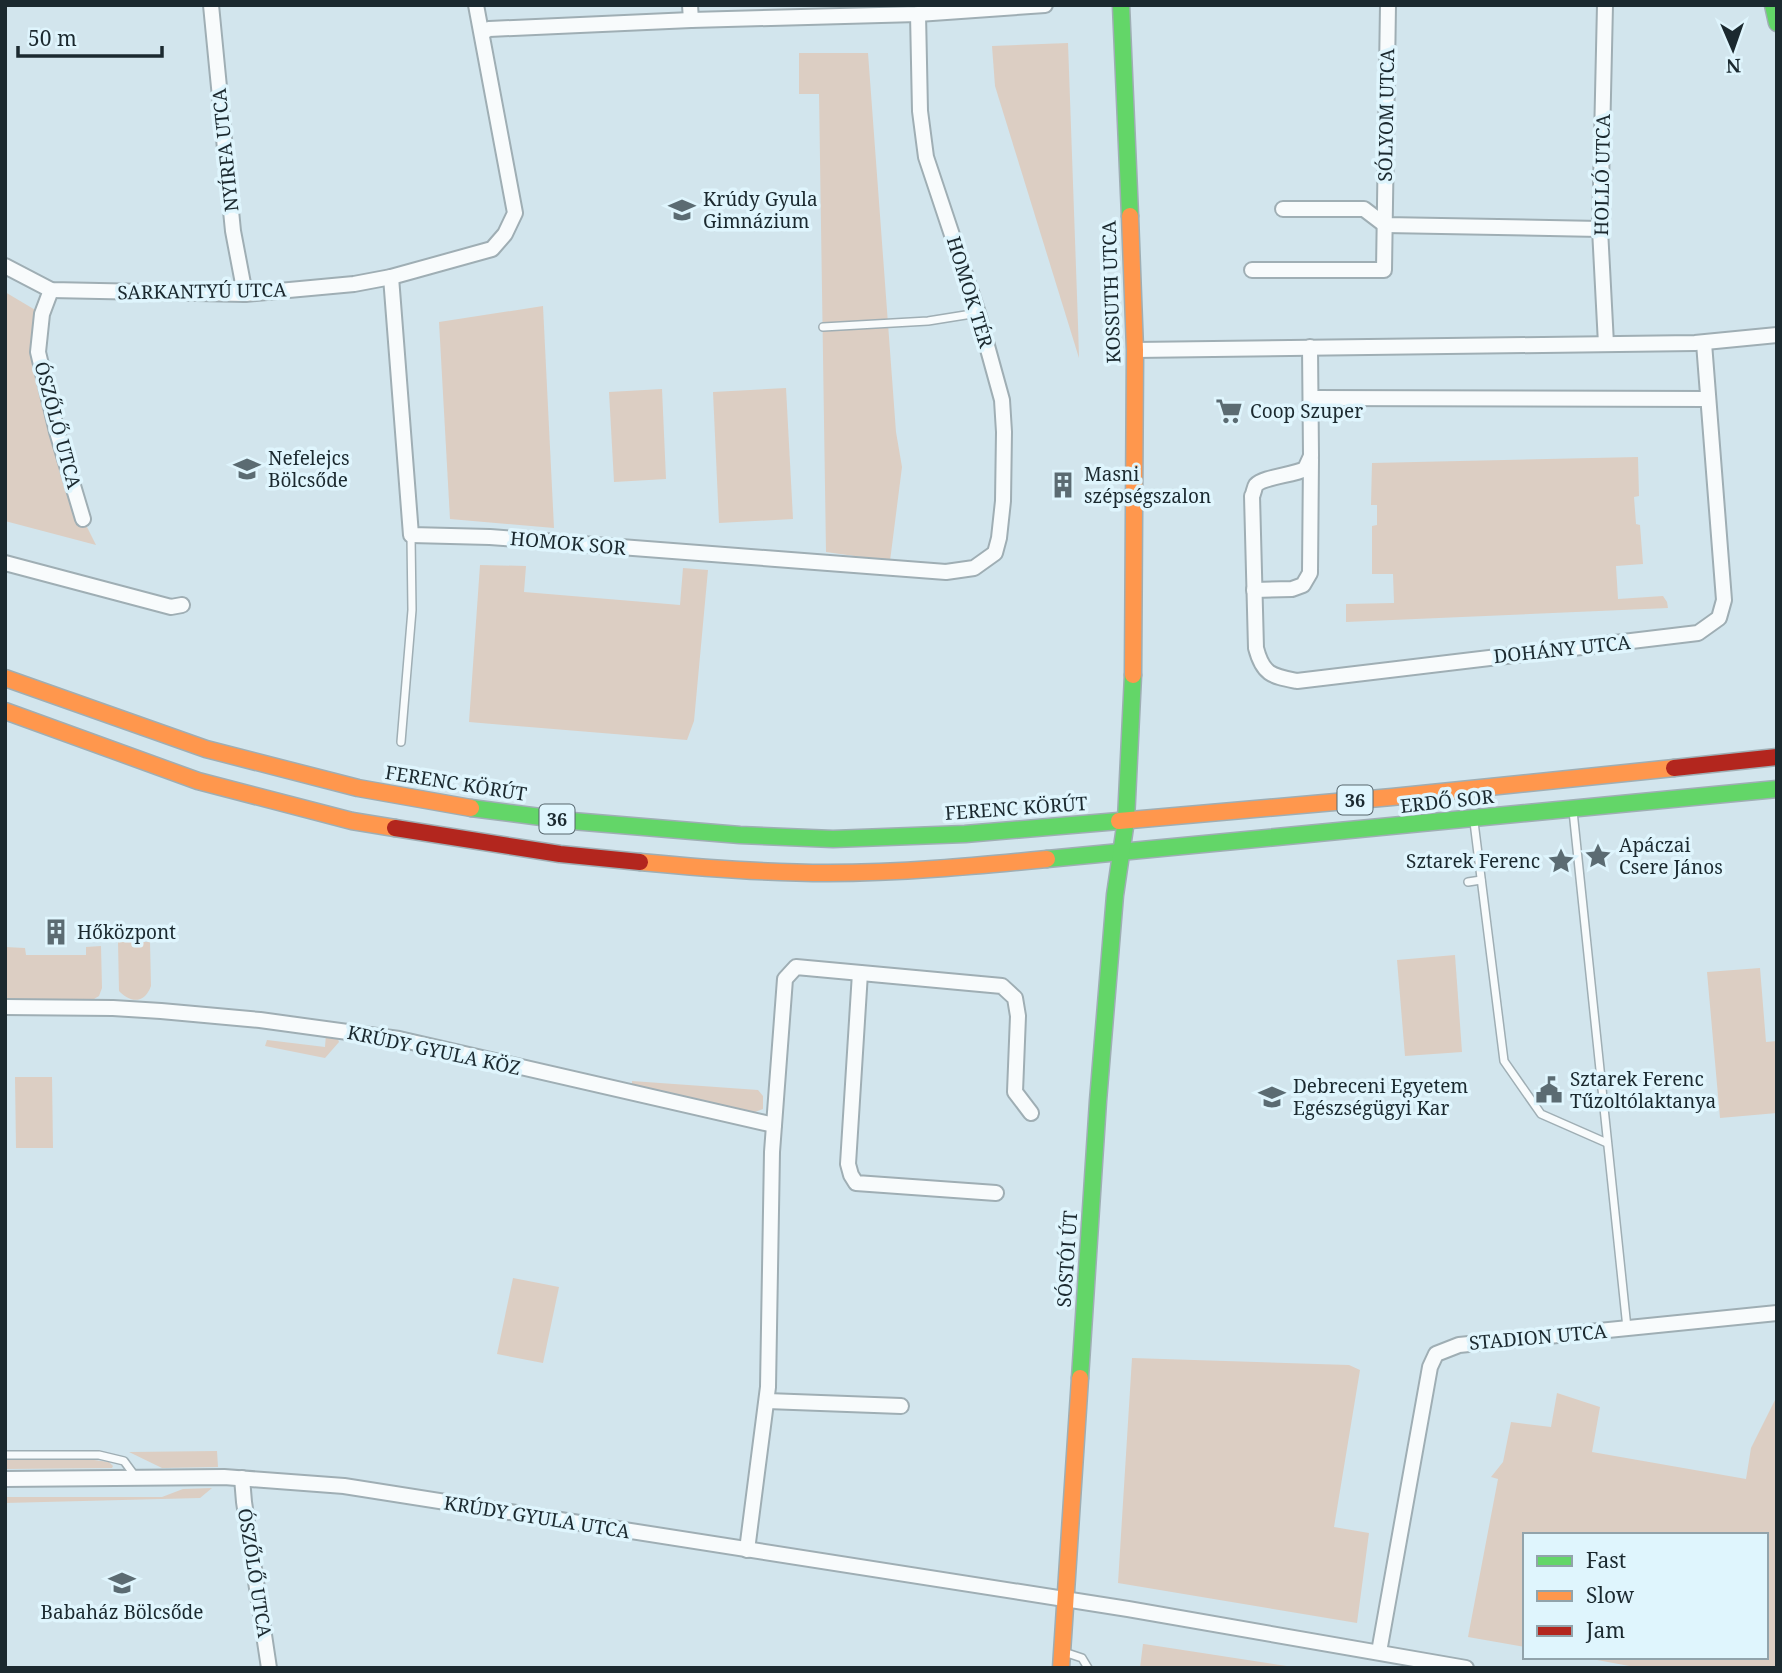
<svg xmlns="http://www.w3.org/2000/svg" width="1782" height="1673" font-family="'Noto Serif',serif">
  <rect width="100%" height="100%" fill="#d2e5ed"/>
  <g fill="#dccec3">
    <polygon points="1068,43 1078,324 1079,358 995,86 992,46"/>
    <polygon points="799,53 868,53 896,432 902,467 890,561 826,552 819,94 799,94"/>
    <polygon points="5,292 42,314 38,352 83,519 96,545 5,521"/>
    <polygon points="543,306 554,528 450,519 439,322"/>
    <polygon points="786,388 793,519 719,523 713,392"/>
    <polygon points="662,389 666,479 614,482 609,392"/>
    <polygon points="1638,457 1639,496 1634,497 1636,524 1640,525 1643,564 1616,566 1618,599 1663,596 1667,602 1668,608 1346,622 1346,604 1394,603 1393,574 1372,574 1372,526 1377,525 1377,505 1371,505 1372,463"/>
    <polygon points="480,565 526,566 524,592 680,605 683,568 708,570 694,721 687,740 469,722"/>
    <path d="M118,942H150L151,986C145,1003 131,1004 119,991Z"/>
    <polygon points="101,946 102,988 99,996 94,999 19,1000 5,998 5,947 25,948 26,955 86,955 86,947"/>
    <polygon points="1455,955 1462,1052 1405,1056 1397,960"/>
    <polygon points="1760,968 1766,1042 1777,1041 1777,1113 1720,1118 1707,972"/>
    <polygon points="326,1034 337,1036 339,1042 325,1058 265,1046 267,1040 325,1047"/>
    <polygon points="15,1077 52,1077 53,1148 16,1148"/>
    <polygon points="632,1081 758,1090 763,1096 763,1109 755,1112 743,1111 639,1087 632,1084"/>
    <polygon points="513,1278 559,1287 543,1363 497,1354"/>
    <polygon points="1132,1358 1349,1365 1360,1370 1334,1527 1369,1533 1357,1623 1118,1583"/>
    <polygon points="1557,1393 1600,1407 1592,1452 1746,1479 1751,1448 1777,1396 1777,1668 1640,1668 1581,1657 1766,1657 1766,1535 1525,1535 1525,1647 1468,1637 1498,1479 1491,1477 1503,1462 1511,1422 1551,1427"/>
    <polygon points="217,1451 218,1467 162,1468 129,1452"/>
    <polygon points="87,1459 109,1462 113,1466 112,1468 5,1469 5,1460"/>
    <polygon points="212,1488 200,1498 5,1503 5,1497 162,1497 183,1489"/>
    <polygon points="1143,1644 1144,1644 1300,1668 1140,1668"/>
  </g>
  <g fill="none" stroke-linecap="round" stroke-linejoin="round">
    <g stroke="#9faeb4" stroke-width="10">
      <g id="lane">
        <polyline points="823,327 928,321 978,313"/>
        <polyline points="401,742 412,610 411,536"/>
        <polyline points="1573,811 1627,1328"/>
        <polyline points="1474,822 1504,1061 1541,1114 1607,1143"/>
        <polyline points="1468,882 1481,880"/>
        <polyline points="5,1455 99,1455 124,1461 135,1476"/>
        <polyline points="1064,1652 1082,1658 1088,1668"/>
      </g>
    </g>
    <g stroke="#9faeb4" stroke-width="18">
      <g id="street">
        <polyline points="211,5 233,231 245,294"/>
        <polyline points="690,5 691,20"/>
        <polyline points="1605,5 1600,229 1606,344"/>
        <polyline points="482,33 489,29 691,20 918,14 1045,5"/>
        <polyline points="1283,209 1364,209 1385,225 1600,229"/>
        <polyline points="5,266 51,290 245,294 354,284 391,277 492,249 505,234 515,213 476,5"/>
        <polyline points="1252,270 1384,270 1388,5"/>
        <polyline points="391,277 411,535 490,537 946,572 974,568 995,553 999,538 1003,501 1004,432 1002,400 978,313 926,157 920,111 918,14"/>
        <polyline points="51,290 42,314 38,352 57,432 83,519"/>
        <path d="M1310,347L1311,456L1305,469C1294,475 1263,477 1256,485C1254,488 1254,493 1252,496L1256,648C1263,675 1272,676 1297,681L1698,633L1719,618L1724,600L1704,343"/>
        <polyline points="1135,350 1695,343 1777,335"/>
        <polyline points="1311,398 1708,399"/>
        <polyline points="5,563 171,607 182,605"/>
        <polyline points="1254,590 1292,589 1303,585 1310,573 1311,459"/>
        <polyline points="860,973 848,1164 851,1175 856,1183 996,1193"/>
        <polyline points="5,1007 113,1008 161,1011 260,1020 399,1039 774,1125"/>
        <polyline points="767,1401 901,1406"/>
        <polyline points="242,1478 244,1502 269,1668"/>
        <polyline points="5,1479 224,1477 344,1486 1128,1609 1466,1668"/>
        <polyline points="747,1550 768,1387 772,1152 785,979 796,967 1002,986 1015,998 1018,1016 1015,1092 1031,1113"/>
        <polyline points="1379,1652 1430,1367 1436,1354 1459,1345 1777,1313"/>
      </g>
    </g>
    <g stroke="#9faeb4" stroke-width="19">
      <g id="fast">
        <polyline points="1121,5 1130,216"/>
        <polyline points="1773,5 1777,23"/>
        <polyline points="471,808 572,821 740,835 833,839 965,834 1119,821"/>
        <polyline points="1047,859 1777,789"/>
        <polyline points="1080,1378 1098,1101 1115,895 1126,820 1133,675"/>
      </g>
    </g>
    <g stroke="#9faeb4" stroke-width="19">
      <g id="slow">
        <polyline points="1130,216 1135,350 1133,675"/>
        <polyline points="5,678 206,749 358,788 471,808"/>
        <polyline points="5,711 198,781 352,821 395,828"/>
        <polyline points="1119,821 1392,797 1674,768"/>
        <path d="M640,862C702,868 765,873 828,873C900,873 974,866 1047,859"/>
        <polyline points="1061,1668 1080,1378"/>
      </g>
    </g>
    <g stroke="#9faeb4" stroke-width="19">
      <g id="jam">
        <polyline points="1674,768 1777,757"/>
        <polyline points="395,828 560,854 640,862"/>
      </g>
    </g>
    <use href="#lane" stroke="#f8fbfc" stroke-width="7"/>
    <use href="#street" stroke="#f8fbfc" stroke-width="14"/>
    <use href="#fast" stroke="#63d668" stroke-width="16"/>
    <use href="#slow" stroke="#ff974d" stroke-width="16"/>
    <use href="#jam" stroke="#b3261e" stroke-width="16"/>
  </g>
  <defs>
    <g id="school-bare" transform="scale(2.1)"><path d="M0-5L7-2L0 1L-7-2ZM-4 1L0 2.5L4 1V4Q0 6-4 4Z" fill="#5b6b72" stroke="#dff5fd" stroke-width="2.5" paint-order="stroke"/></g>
    <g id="supermarket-bare" transform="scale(2.1)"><path d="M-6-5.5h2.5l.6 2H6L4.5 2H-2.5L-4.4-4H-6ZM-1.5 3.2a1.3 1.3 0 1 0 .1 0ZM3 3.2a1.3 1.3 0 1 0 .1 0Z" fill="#5b6b72" stroke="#dff5fd" stroke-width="2.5" paint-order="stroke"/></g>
    <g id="building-bare" transform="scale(2.1)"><path d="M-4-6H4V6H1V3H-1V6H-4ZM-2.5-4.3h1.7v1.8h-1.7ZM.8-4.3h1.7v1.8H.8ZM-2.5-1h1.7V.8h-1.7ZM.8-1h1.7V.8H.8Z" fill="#5b6b72" stroke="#dff5fd" stroke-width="2.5" paint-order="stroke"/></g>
    <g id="sight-bare" transform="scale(2.1)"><path d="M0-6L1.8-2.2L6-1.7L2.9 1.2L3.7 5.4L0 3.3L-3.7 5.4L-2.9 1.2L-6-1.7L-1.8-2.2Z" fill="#5b6b72" stroke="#dff5fd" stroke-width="2.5" paint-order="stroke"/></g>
    <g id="civic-bare" transform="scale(2.1)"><path d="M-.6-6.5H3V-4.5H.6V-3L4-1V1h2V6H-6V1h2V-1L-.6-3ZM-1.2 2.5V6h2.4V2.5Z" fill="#5b6b72" stroke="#dff5fd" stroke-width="2.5" paint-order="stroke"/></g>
    <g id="university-bare" transform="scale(2.1)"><path d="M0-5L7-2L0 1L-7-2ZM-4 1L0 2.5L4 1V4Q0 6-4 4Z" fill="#5b6b72" stroke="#dff5fd" stroke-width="2.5" paint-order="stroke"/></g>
  </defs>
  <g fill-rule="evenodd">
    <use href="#school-bare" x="682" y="210"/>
    <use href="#supermarket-bare" x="1229" y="411"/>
    <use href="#school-bare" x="247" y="469"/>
    <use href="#building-bare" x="1063" y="485"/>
    <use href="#sight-bare" x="1598" y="856"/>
    <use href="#sight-bare" x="1561" y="861"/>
    <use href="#building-bare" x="56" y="932"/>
    <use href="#civic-bare" x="1549" y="1090"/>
    <use href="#university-bare" x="1272" y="1097"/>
    <use href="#school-bare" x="122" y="1583"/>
  </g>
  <g text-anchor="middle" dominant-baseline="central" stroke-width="7" stroke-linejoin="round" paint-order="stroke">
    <g fill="#dff5fd" stroke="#56666d" stroke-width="2">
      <rect x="1337.5" y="785.5" width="35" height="29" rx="5"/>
      <rect x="539.5" y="804.5" width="35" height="29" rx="5"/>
    </g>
    <g font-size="18" font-weight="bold" fill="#1b292f">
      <text x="1355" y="800">36</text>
      <text x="557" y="819">36</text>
    </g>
    <g font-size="19" fill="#1b292f" stroke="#dff5fd">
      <text transform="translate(1386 115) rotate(-89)">SÓLYOM UTCA</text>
      <text transform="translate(225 150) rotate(-96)">NYÍRFA UTCA</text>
      <text transform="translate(1602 175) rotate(-89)">HOLLÓ UTCA</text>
      <text transform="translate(202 291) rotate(-1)">SARKANTYÚ UTCA</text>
      <text transform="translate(970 292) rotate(73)">HOMOK TÉR</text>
      <text transform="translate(1111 292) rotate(-92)">KOSSUTH UTCA</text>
      <text transform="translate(58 425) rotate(75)">ÓSZŐLŐ UTCA</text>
      <text transform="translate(568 543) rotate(5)">HOMOK SOR</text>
      <text transform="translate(1562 649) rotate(-6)">DOHÁNY UTCA</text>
      <text transform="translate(456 783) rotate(9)">FERENC KÖRÚT</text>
      <text transform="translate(1447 801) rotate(-6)">ERDŐ SOR</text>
      <text transform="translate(1016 808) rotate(-4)">FERENC KÖRÚT</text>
      <text transform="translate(434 1050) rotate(12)">KRÚDY GYULA KÖZ</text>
      <text transform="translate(1067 1259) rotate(-86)">SÓSTÓI ÚT</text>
      <text transform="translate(1538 1337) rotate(-5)">STADION UTCA</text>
      <text transform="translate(537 1517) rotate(9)">KRÚDY GYULA UTCA</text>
      <text transform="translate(255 1573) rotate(81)">ÓSZŐLŐ UTCA</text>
    </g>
    <g font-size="19" fill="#1b292f" stroke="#dff5fd" text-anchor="start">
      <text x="703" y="199">Krúdy Gyula<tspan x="703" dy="22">Gimnázium</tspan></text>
      <text x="1250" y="411">Coop Szuper</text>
      <text x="268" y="458">Nefelejcs<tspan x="268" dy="22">Bölcsőde</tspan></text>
      <text x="1084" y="474">Masni<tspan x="1084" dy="22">szépségszalon</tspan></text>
      <text x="1619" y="845">Apáczai<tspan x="1619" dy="22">Csere János</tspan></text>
      <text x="1540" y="861" text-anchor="end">Sztarek Ferenc</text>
      <text x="77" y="932">Hőközpont</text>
      <text x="1570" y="1079">Sztarek Ferenc<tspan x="1570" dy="22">Tűzoltólaktanya</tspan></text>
      <text x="1293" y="1086">Debreceni Egyetem<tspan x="1293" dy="22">Egészségügyi Kar</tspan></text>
      <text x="122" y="1612" text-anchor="middle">Babaház Bölcsőde</text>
    </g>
  </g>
  <rect width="1782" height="1673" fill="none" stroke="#1b292f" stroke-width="14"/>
  <rect x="1523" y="1533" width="245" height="126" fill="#dff5fd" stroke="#91a3ab" stroke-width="2"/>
  <rect x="1537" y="1556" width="35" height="10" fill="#63d668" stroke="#91a3ab" stroke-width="2"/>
  <text x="1586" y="1568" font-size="21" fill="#1b292f">Fast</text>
  <rect x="1537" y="1591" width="35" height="10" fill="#ff974d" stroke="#91a3ab" stroke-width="2"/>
  <text x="1586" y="1603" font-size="21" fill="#1b292f">Slow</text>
  <rect x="1537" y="1626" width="35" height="10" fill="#b3261e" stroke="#91a3ab" stroke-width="2"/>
  <text x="1586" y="1638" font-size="21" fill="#1b292f">Jam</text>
  <g transform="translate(1733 49) rotate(178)" stroke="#dff5fd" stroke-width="5" paint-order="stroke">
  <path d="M0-5L12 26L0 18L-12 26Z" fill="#1b292f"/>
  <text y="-10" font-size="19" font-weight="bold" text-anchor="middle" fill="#1b292f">N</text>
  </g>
  <path d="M18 46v10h144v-10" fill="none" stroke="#1b292f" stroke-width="3.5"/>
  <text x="28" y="46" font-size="21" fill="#1b292f" stroke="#dff5fd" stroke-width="5" paint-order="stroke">50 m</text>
</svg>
